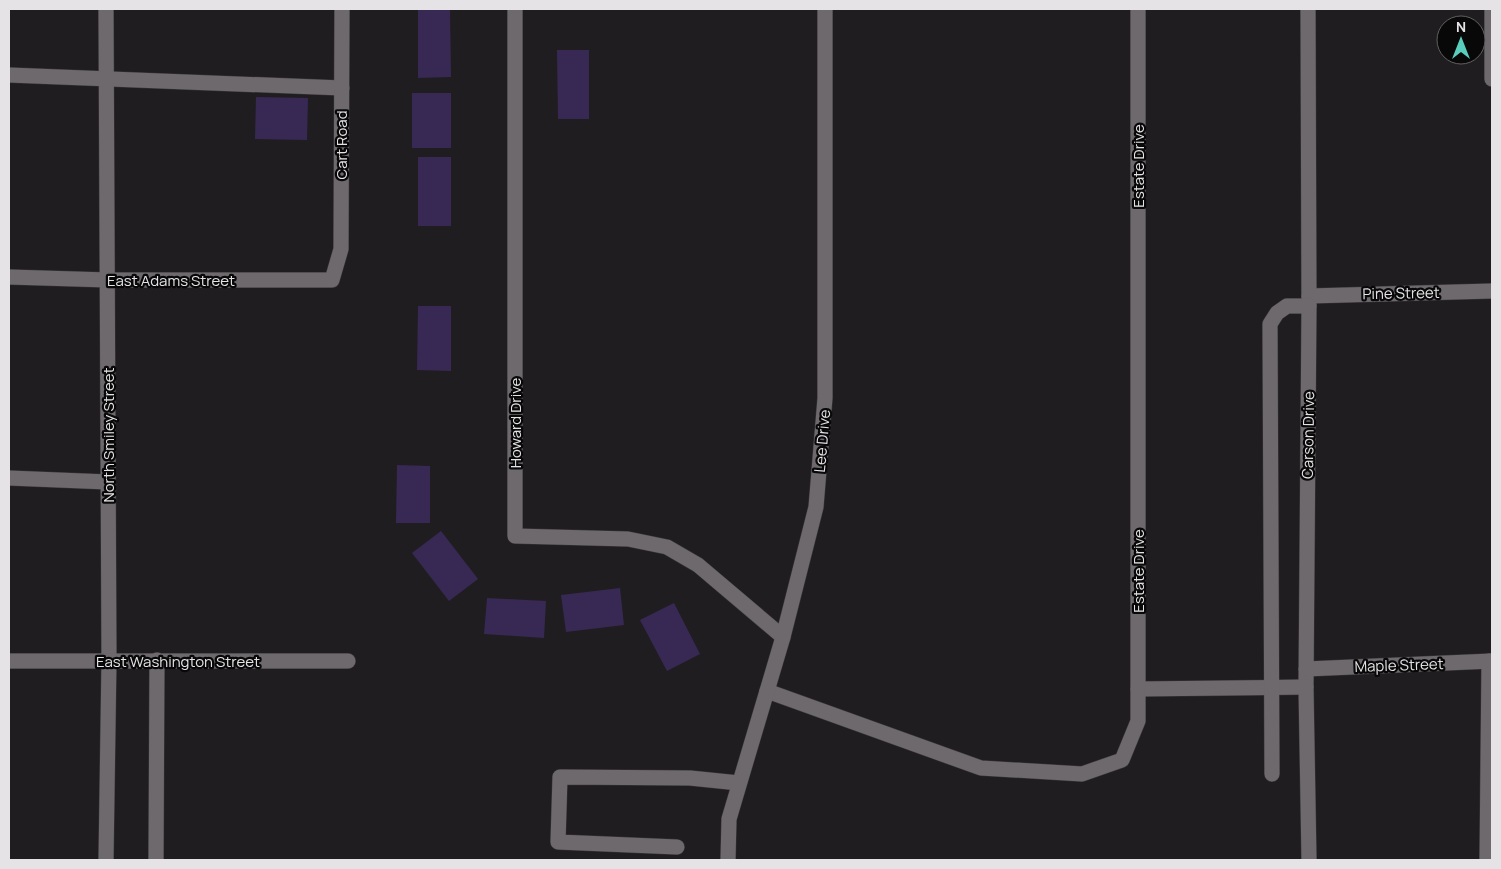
<svg xmlns="http://www.w3.org/2000/svg" width="1501" height="869" font-family="Manrope,sans-serif">
  <rect width="100%" height="100%" fill="#201d20"/>
  <g fill="#372954">
    <polygon points="418,9 450,9 451,77 418,78"/>
    <polygon points="557,50 589,50 589,119 558,119"/>
    <rect x="412" y="93" width="39" height="55"/>
    <polygon points="256,97 308,98 307,140 255,139"/>
    <rect x="418" y="157" width="33" height="69"/>
    <polygon points="418,306 451,306 451,371 417,370"/>
    <polygon points="397,465 430,466 430,523 396,523"/>
    <polygon points="441,531 478,579 449,601 412,553"/>
    <polygon points="620,588 624,625 566,632 561,595"/>
    <polygon points="487,598 546,601 544,638 484,634"/>
    <polygon points="674,603 700,654 667,671 640,620"/>
  </g>
  <g fill="none" stroke-linecap="round" stroke-linejoin="round">
    <g stroke="#393739" stroke-width="16">
      <g id="minor">
        <polyline points="106,9 109,660 106,860"/>
        <polyline points="515,9 515,536 628,539 667,547 698,565 783,637"/>
        <polyline points="1308,9 1309,306 1306,687 1309,860"/>
        <polyline points="1492,9 1492,79"/>
        <polyline points="9,75 342,88"/>
        <polyline points="9,277 108,280 332,280 341,249 342,9"/>
        <polyline points="1309,296 1492,291"/>
        <polyline points="9,478 108,482"/>
        <polyline points="9,661 348,661"/>
        <polyline points="1306,669 1492,661"/>
        <polyline points="1138,689 1306,687"/>
        <polyline points="767,691 981,768 1082,774 1122,760 1138,721 1138,9"/>
        <polyline points="1272,774 1270,324 1277,313 1287,306 1309,306"/>
        <polyline points="677,847 558,842 560,777 690,778 739,783"/>
        <polyline points="156,860 157,660"/>
        <polyline points="728,860 729,819 783,637 816,507 825,398 825,9"/>
        <polyline points="1487,860 1489,661"/>
      </g>
    </g>
    <use href="#minor" stroke="#6d696d" stroke-width="15"/>
  </g>
  <g text-anchor="middle" dominant-baseline="central" stroke-width="4.5" stroke-linejoin="round" paint-order="stroke">
    <g font-size="15" fill="#e5e3e5" stroke="#090809">
      <text transform="translate(341 145) rotate(-90)">Cart Road</text>
      <text transform="translate(1138 166) rotate(-90)">Estate Drive</text>
      <text x="171" y="280">East Adams Street</text>
      <text transform="translate(1401 293) rotate(-1)">Pine Street</text>
      <text transform="translate(515 423) rotate(-90)">Howard Drive</text>
      <text transform="translate(108 435) rotate(-90)">North Smiley Street</text>
      <text transform="translate(1308 435) rotate(-89)">Carson Drive</text>
      <text transform="translate(822 441) rotate(-85)">Lee Drive</text>
      <text transform="translate(1138 571) rotate(-90)">Estate Drive</text>
      <text x="178" y="661">East Washington Street</text>
      <text transform="translate(1399 665) rotate(-2)">Maple Street</text>
    </g>
  </g>
  <rect width="1501" height="869" fill="none" stroke="#e5e3e5" stroke-width="20"/>
  <g transform="translate(1461 40)"><circle r="24" fill="#090809" stroke="#616061"/>
  <path d="M0-4L9 19L0 12L-9 19Z" fill="#5acebc"/>
  <text y="-8" font-size="14" font-weight="bold" text-anchor="middle" fill="#e5e3e5">N</text>
  </g>
</svg>
